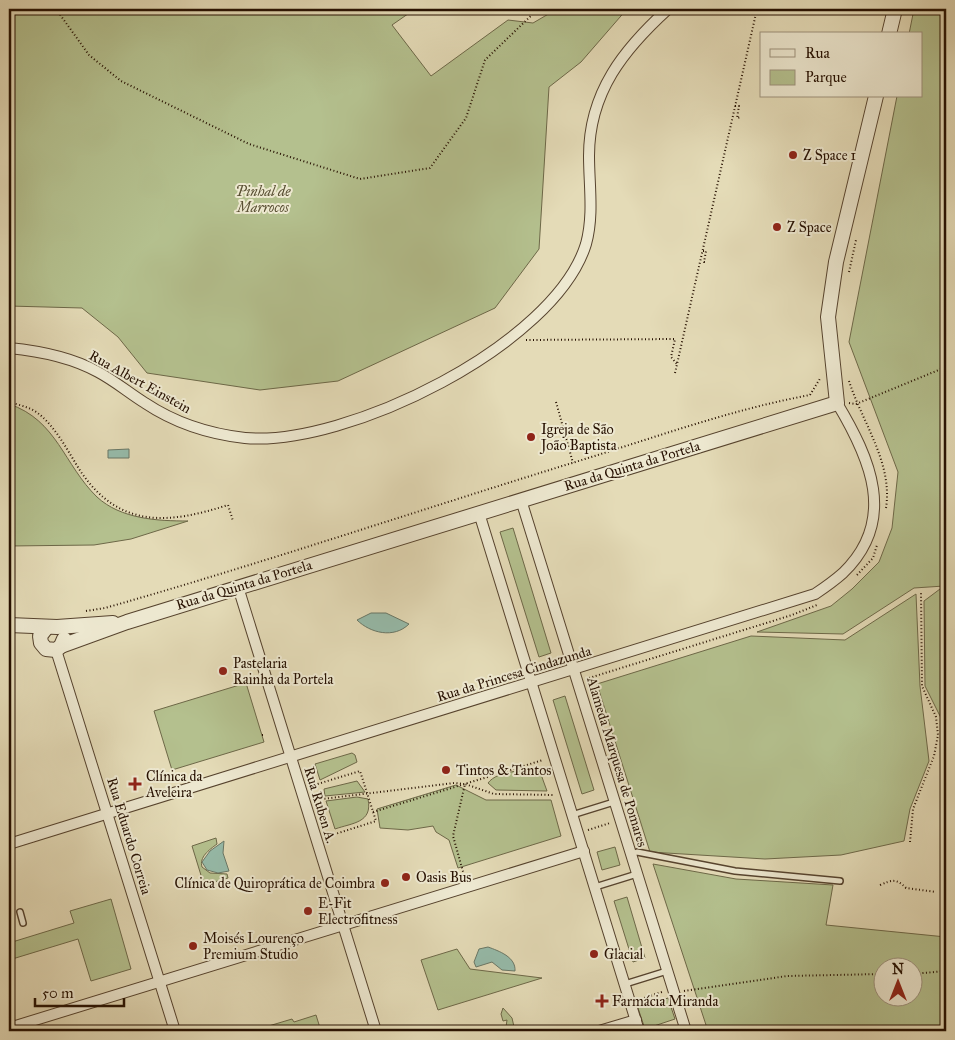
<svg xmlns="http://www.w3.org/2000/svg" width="955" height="1040" font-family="'IM FELL Great Primer',serif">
  <rect width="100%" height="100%" fill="#e4dbb7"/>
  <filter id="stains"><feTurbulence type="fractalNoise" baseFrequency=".004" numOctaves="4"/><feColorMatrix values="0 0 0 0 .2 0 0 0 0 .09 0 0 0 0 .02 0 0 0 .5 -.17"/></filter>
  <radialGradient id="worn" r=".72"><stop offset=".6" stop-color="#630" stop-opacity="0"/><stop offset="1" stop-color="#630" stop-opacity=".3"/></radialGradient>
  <g fill="#b4c08e" stroke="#6d6848" fill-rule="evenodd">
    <polygon points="9,9 415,9 392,25 431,76 508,20 533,23 557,9 627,9 581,62 549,87 539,249 495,308 338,381 260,390 147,373 118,337 82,308 9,306"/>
    <polygon points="914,9 946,9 946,802 941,718 925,686 924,601 944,586 914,588 843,634 757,632 831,606 852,589 879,562 892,528 898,472 849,342 897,96 921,96 921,34 909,34"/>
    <path d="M9,404C57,420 64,465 97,497C121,519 157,521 188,521L131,539L94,545L9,546Z"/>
    <polygon points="513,528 551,653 539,657 500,532"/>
    <polygon points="916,594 920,686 929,761 910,809 904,841 841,855 765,859 650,852 597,684 751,636 845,640"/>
    <polygon points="246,683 264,742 172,770 154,711"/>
    <polygon points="565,696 594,790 582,794 553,700"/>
    <polygon points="352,753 355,755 357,762 320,780 315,764"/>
    <path d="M539,769L547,791L496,790L488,783C498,770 524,771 539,769Z"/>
    <polygon points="357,781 365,792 325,796 324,789"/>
    <polygon points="456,785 486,800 551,800 561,836 458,868 449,840 436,832 433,826 408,830 380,828 377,809"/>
    <path d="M357,797L368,799C373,823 352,823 335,829L326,801Z"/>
    <path d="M216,838L217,844C209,850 199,857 202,867L210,873L227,874L228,878L204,885L192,846Z"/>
    <polygon points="615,847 620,865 602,870 597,852"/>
    <path d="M653,864L736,879L833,885L826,925L946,937V1026L932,1031H708ZM882,968H912V998H882Z"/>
    <polygon points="627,897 645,958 633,962 614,901"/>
    <polygon points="111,899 131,969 91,981 78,939 9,960 9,943 74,923 70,911"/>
    <polygon points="457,949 470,969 542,978 438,1010 421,960"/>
    <polygon points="668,998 675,1019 645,1029 638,1008"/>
    <polygon points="503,1008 512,1018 515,1031 508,1031 506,1027 507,1020 503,1021 501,1014"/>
    <polygon points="316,1015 321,1031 252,1031 292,1019 294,1022"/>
  </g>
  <g fill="#96bbaa" stroke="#697766">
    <polygon points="129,449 129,458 108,458 108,450"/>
    <path d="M371,613H386L409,624C394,639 370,633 357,620Z"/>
    <polygon points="224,841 223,853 229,871 218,873 207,870 202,862 210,851"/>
    <path d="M488,947C499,951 516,957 515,971L502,970L492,962L476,967L474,962L479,949Z"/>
  </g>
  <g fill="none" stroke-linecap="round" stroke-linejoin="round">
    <g stroke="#56432e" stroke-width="8">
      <g id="service">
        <polyline points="572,815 614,802"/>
        <polyline points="631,854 637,852 735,871 840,881"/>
        <polyline points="595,887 637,874"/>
        <polyline points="20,912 23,923"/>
        <polyline points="625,984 667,971"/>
      </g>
    </g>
    <g stroke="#56432e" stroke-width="12">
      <g id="minor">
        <path d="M9,348C40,351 71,357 98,372C115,381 129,393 145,403C175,423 209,434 245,438C346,447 555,345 586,244C594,215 589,185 589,156C589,92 624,49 668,9"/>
        <polyline points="521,500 686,1031"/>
        <polyline points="479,513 639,1031"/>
        <polyline points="238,587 376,1031"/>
        <polyline points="56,650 175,1031"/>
        <path d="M9,844L815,594C824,588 834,581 843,573C898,520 870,458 837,403"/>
        <polyline points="9,1028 584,851"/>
        <polyline points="599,1031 636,1020"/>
      </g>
    </g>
    <g stroke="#56432e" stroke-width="16">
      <g id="tertiary">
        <polyline points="889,34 895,9"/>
        <polyline points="9,625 57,627 113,623"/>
        <polyline points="47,627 40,636 41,643 46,649 56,650 61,646 64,639"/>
        <polyline points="61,646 127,622 837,403 828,317 836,262 876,96"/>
      </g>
    </g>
    <g stroke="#261001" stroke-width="2" stroke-dasharray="1 2.5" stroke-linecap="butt">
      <polyline points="56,9 89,55 121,81 249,144 360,179 430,168 466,118 485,60 538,9"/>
      <polyline points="527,9 532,13"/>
      <polyline points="735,106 739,106 737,118 741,117"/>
      <polyline points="703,251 706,251 704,262 707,262"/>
      <polyline points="849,272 856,240"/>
      <polyline points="526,340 675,339 671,357 677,364"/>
      <polyline points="675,373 757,9"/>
      <path d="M849,381C862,422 893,463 886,508"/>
      <path d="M9,402C16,404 24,406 31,409C53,420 68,452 81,472C120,529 169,524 228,505L233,521"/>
      <polyline points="556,402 573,463"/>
      <polyline points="849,403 856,404 946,367"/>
      <polyline points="857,575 873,558 877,545"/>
      <path d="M86,611L105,608C267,562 425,508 585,459C659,436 734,409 810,395L821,377"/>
      <polyline points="589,678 792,615 817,605"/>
      <polyline points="262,735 265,735"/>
      <polyline points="311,786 360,771 376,821 326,837"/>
      <polyline points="314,800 454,783 464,784"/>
      <polyline points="373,812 543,760"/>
      <polyline points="588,830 610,823"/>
      <polyline points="910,842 913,809 934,756 938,735 936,717 922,686 921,593"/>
      <polyline points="464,875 453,836 465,784 494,794 554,795"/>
      <path d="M880,885C892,880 896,878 906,888L936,892"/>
      <polyline points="912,974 946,971"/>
      <polyline points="684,991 787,976 882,974"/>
      <polyline points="641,999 662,992"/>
    </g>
    <use href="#service" stroke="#ede8d0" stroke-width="5"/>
    <use href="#minor" stroke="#ede8d0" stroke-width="10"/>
    <use href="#tertiary" stroke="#ede8d0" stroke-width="14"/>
  </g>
  <g fill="#8f2418" stroke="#ede8d0" stroke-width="2">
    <circle cx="793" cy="155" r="5"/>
    <circle cx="777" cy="227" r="5"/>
    <circle cx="531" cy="437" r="5"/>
    <circle cx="223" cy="671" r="5"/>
    <circle cx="446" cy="770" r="5"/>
    <path d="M132.5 776.5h5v5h5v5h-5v5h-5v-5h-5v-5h5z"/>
    <circle cx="406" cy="877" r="5"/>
    <circle cx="385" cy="883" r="5"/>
    <circle cx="308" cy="911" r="5"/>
    <circle cx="193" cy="946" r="5"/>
    <circle cx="594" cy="954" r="5"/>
    <path d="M599.5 993.5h5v5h5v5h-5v5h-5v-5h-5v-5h5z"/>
  </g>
  <g text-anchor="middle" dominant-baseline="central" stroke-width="4" stroke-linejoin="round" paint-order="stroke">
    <g font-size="14" fill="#261001" stroke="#ede8d0" text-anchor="start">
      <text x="803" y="155">Z Space 1</text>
      <text x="787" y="227">Z Space</text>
      <text x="541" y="429">Igreja de São<tspan x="541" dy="16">João Baptista</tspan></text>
      <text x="233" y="663">Pastelaria<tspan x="233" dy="16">Rainha da Portela</tspan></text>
      <text x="456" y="770">Tintos &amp; Tantos</text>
      <text x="146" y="776">Clínica da<tspan x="146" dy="16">Aveleira</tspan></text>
      <text x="416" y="877">Oasis Bus</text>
      <text x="375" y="883" text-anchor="end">Clínica de Quiroprática de Coimbra</text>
      <text x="318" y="903">E-Fit<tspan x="318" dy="16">Electrofitness</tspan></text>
      <text x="203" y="938">Moisés Lourenço<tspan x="203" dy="16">Premium Studio</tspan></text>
      <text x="604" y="954">Glacial</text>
      <text x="612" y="1001">Farmácia Miranda</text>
    </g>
    <g font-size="14" font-style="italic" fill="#584e32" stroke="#ede8d0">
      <text x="263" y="191">Pinhal de<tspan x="263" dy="16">Marrocos</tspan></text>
    </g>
    <g font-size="14" fill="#261001" stroke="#ede8d0">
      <text transform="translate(140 382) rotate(29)">Rua Albert Einstein</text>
      <text transform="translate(632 466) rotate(-17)">Rua da Quinta da Portela</text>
      <text transform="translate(244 585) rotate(-17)">Rua da Quinta da Portela</text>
      <text transform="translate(514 674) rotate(-17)">Rua da Princesa Cindazunda</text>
      <text transform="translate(617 762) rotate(73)">Alameda Marquesa de Pomares</text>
      <text transform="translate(320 805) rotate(73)">Rua Ruben A.</text>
      <text transform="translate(129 836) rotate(73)">Rua Eduardo Correia</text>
    </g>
  </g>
  <rect width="955" height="1040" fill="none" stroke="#e4dbb7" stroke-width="30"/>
  <rect x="10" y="10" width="935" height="1020" fill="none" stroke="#261001" stroke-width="2.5"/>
  <rect x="15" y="15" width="925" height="1010" fill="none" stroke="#261001"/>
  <rect x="760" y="32" width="162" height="65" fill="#ede8d0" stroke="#9d927d"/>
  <rect x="770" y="49" width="25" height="8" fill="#ede8d0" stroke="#9d927d"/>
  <text x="805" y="58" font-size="15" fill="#261001">Rua</text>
  <rect x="770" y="70" width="25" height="15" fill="#b4c08e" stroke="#9d927d"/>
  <text x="805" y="82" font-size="15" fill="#261001">Parque</text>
  <g transform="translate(898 982)"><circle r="24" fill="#ede8d0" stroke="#9d927d"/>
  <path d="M0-4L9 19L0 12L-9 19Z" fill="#8f2418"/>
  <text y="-8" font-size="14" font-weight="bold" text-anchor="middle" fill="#261001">N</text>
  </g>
  <path d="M35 998v8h89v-8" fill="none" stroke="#261001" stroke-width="2.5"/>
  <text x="42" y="998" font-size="15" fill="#261001" stroke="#ede8d0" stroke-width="4" paint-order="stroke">50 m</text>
  <rect width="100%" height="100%" filter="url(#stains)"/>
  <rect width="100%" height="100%" fill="url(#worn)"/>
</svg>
